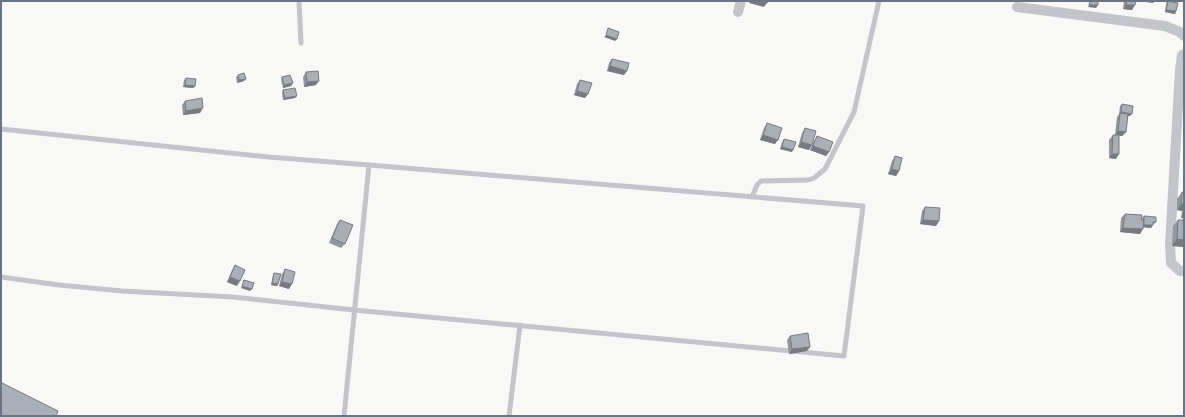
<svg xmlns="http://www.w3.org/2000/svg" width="1185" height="417" font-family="'Roboto Condensed',sans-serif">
  <rect width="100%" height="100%" fill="#f8f9f7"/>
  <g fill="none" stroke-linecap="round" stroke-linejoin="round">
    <g stroke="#c3c5ca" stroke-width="5">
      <polyline points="299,1 301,43"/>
      <polyline points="1,129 269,157 369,165 344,416"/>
      <polyline points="752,197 757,185 761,181 808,180 814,178 825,169 854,112 879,1"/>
      <polyline points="1,277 59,285 122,291 233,297 354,310 844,356 863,206 369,165"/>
      <polyline points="509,416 520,325"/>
    </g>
    <g stroke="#c3c5ca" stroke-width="10">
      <polyline points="1017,7 1165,26 1180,32 1184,36"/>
      <polyline points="738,12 741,1"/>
      <polyline points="1184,54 1182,55 1180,70 1170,244 1171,263 1180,271 1184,271"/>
    </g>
  </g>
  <g fill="#92969d">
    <polygon points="1124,1 1136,1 1132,10 1123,9"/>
    <polygon points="1166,1 1178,1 1177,3 1176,11 1175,14 1165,12 1166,4 1167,3 1166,2"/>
    <polygon points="612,59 624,75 607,71 609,63"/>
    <polygon points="306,72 316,85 304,87 303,77"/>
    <polygon points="238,75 244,81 237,83 236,77"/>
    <polygon points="282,77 293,83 291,86 283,88 281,79"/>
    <polygon points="186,78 195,86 193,88 183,87 184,80"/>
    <polygon points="580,80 585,98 574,95 577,84"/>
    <polygon points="283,90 295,98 283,100 282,93"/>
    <polygon points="185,101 200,113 183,115 182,105"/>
    <polygon points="1122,104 1130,116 1128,116 1126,132 1122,136 1119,136 1116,159 1109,158 1109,140 1113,135 1115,135 1117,117 1119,114 1120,106"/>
    <polygon points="767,123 775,144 760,140 764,128"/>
    <polygon points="805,128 809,150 798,147 802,133"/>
    <polygon points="817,136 829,152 826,156 810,150 814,141"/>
    <polygon points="784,139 792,152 780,149 782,142"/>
    <polygon points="895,156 899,171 896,176 888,174 892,161"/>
    <polygon points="1182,192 1184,192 1184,218 1181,218 1182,211 1177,210 1177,199"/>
    <polygon points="925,207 939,221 936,226 920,224 922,211"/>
    <polygon points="1125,214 1141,220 1142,220 1142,218 1144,216 1156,222 1154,224 1153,224 1151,228 1143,227 1140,234 1120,232 1121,218"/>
    <polygon points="340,220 345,244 341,248 329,243 337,224"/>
    <polygon points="1178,220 1184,247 1172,246 1173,226"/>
    <polygon points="235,265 237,286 227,282 232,270"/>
    <polygon points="285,269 289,289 279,286 282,274"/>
    <polygon points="274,273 278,284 277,286 271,285 273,275"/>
    <polygon points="790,336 807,351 789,354 787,340"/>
  </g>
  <g fill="#777a80">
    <polygon points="751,1 761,1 767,3 764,7 749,3"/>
    <polygon points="1139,1 1155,1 1153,3"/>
    <polygon points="1167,1 1178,1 1176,4 1168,1 1167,3 1166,2"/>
    <polygon points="1089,5 1098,5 1096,8 1088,7"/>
    <polygon points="1126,5 1135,5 1132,10 1123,9"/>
    <polygon points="1166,10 1176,11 1175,14 1165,12"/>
    <polygon points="606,35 617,39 615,41 604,37"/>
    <polygon points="610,66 627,71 624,75 607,71"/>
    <polygon points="246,79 244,81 237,83 239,80"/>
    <polygon points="319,81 316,85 304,87 307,82"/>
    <polygon points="293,83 291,86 283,88 284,85"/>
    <polygon points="185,85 195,86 193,88 183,87"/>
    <polygon points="577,91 588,94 585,98 574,95"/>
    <polygon points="297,96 295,98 283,100 285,98"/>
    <polygon points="203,108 200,113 183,115 186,111"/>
    <polygon points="1121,112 1132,114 1130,116 1120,114 1120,113 1119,114"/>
    <polygon points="1118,131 1126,132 1122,136 1115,135"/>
    <polygon points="763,135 778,140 775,144 760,140"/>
    <polygon points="801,142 812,145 809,150 798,147"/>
    <polygon points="813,146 829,152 826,156 810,150"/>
    <polygon points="782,147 793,150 792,152 780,149"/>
    <polygon points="1112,154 1119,154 1116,159 1109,158"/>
    <polygon points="892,169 899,171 896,176 888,174"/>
    <polygon points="1181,204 1184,204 1184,207 1182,211 1177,210"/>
    <polygon points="1184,213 1184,218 1181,218"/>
    <polygon points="923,220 939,221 936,226 920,224"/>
    <polygon points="1143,225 1153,225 1151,228 1142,227"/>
    <polygon points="1123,228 1143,229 1140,234 1120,232"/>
    <polygon points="1177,239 1184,240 1184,247 1172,246"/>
    <polygon points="230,277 240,281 237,286 227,282"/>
    <polygon points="282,282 292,284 289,289 279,286"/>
    <polygon points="272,283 278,284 277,286 271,285"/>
    <polygon points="242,286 252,289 250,291 241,288"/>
    <polygon points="810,347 807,351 789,354 792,349"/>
  </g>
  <g fill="#aaafb7" stroke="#777a80">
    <polygon points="761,1 768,1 767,3"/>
    <polygon points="1090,1 1098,1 1098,5 1089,5"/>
    <polygon points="1127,1 1136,1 1135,5 1126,5"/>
    <polygon points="1168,1 1178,3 1176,11 1166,10"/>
    <polygon points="608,28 619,32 617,39 606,35"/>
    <polygon points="612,59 629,63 627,71 610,66"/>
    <polygon points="318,71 319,81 307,82 306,72"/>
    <polygon points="244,73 246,79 239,80 238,75"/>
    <polygon points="290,75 293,83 284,85 282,77"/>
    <polygon points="186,78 196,79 195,86 185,85"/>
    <polygon points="580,80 592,83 588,94 577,91"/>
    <polygon points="295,88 297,96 285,98 283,90"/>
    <polygon points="202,98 203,108 186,111 185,101"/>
    <polygon points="1122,104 1133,106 1132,114 1121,112"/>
    <polygon points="1120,113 1128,114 1126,132 1118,131"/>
    <polygon points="767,123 782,128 778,140 763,135"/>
    <polygon points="805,128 816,131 812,145 801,142"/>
    <polygon points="1113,135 1119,135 1119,154 1112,154"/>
    <polygon points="817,136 833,142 829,152 813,146"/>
    <polygon points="784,139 796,142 793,150 782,147"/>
    <polygon points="895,156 902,158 899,171 892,169"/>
    <polygon points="1182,192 1184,192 1184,204 1181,204"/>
    <polygon points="925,207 940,208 939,221 923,220"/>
    <polygon points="1125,214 1142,215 1141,220 1144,220 1143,229 1123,228"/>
    <polygon points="1144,216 1156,217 1156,222 1153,222 1153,225 1144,225"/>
    <polygon points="340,220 353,225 345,244 332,238"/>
    <polygon points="1178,220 1184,220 1184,240 1177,239"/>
    <polygon points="235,265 245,270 240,281 230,277"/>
    <polygon points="285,269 295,272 292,284 282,282"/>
    <polygon points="274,273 281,274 278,284 272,283"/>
    <polygon points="244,280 254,283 252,289 242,286"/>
    <polygon points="808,333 810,347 792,349 790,336"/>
    <polygon points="2,383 58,411 56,416 1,416 1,385"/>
  </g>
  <rect width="1185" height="417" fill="none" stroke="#6a7485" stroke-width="4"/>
</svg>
